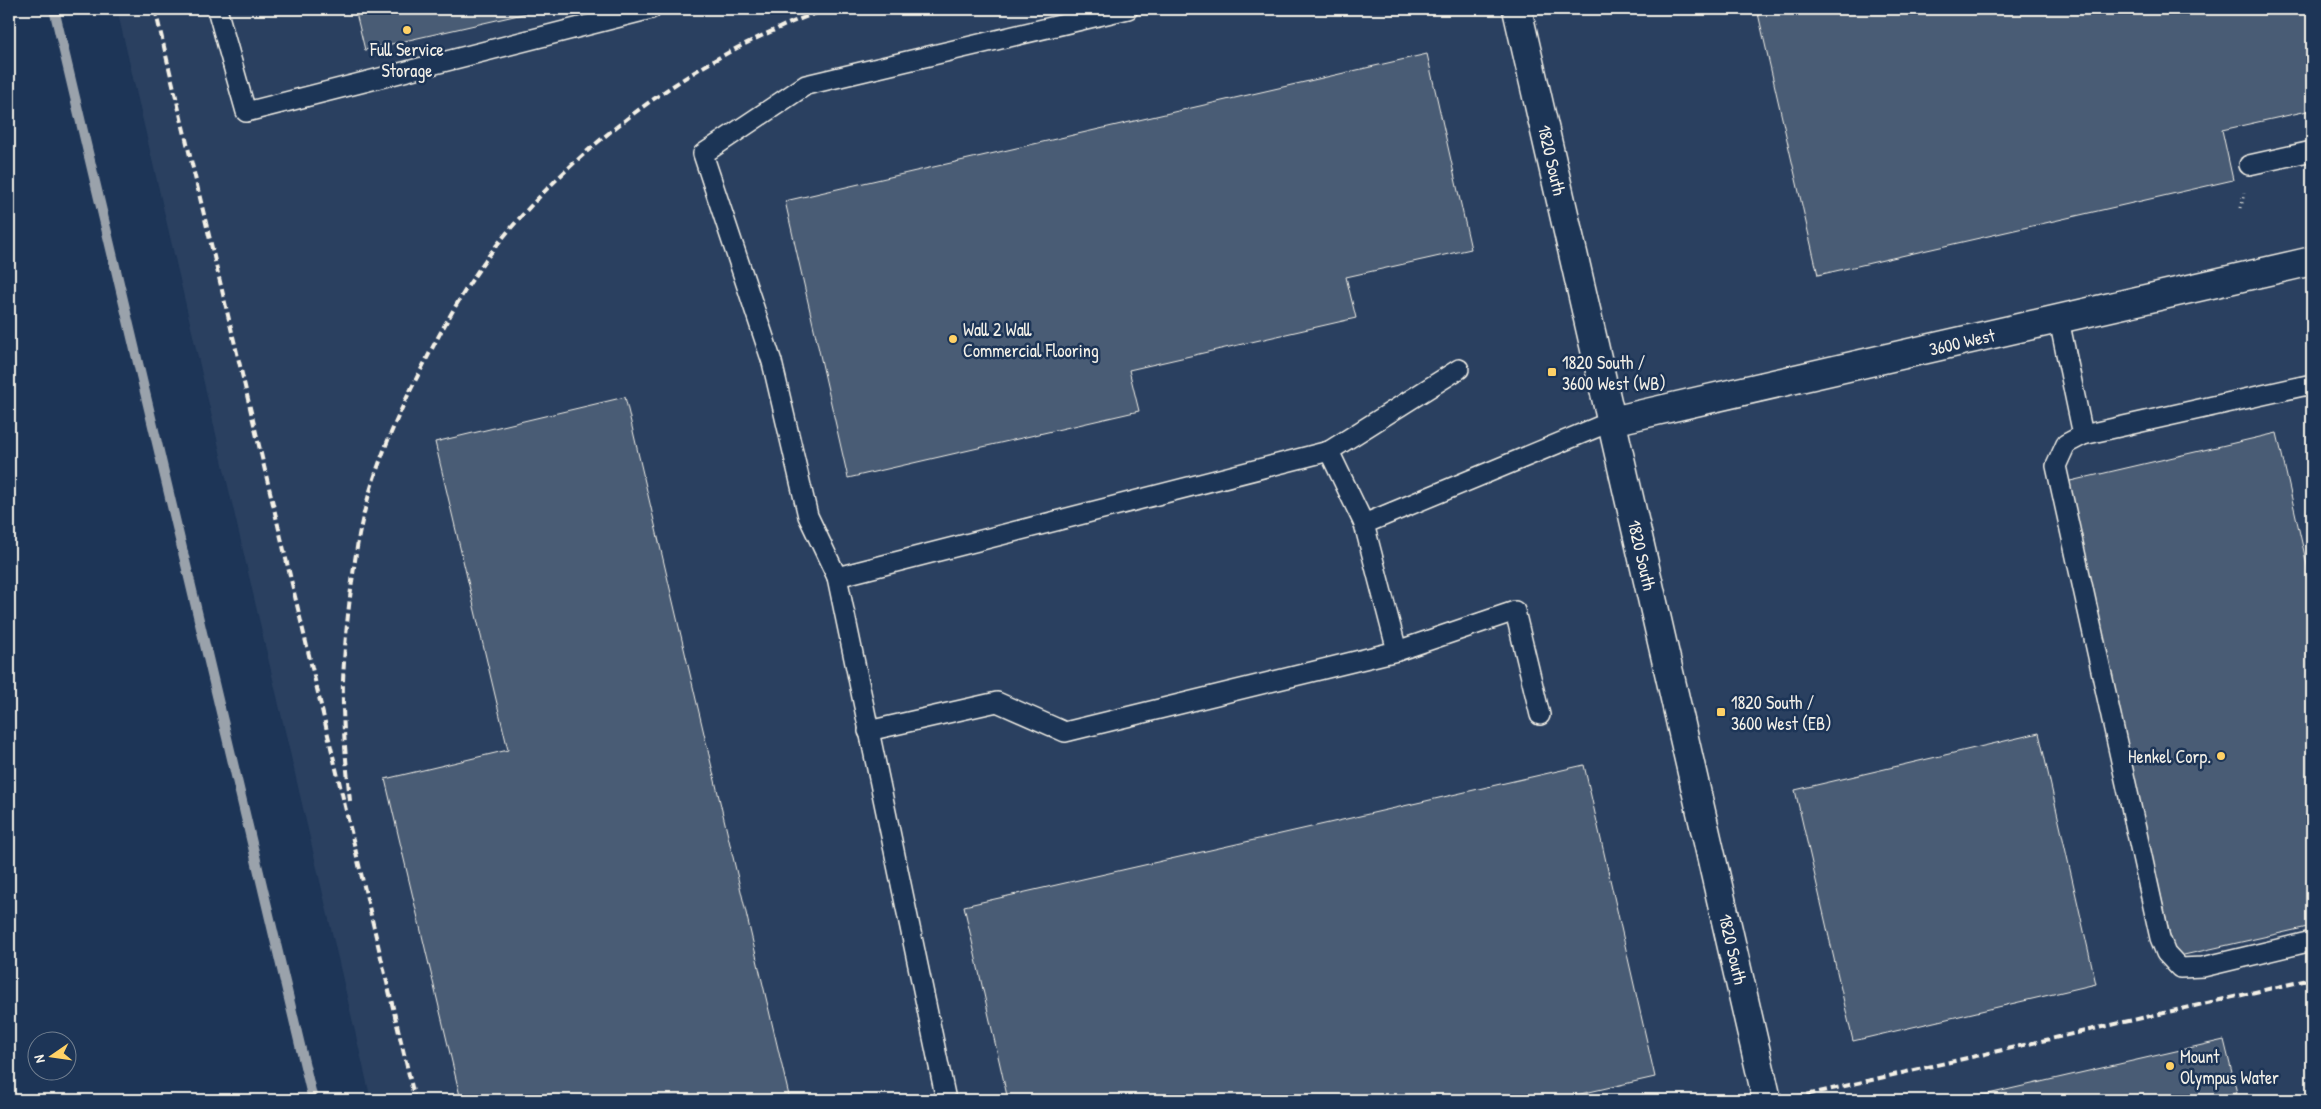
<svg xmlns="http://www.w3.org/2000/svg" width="2321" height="1109" font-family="'Patrick Hand',sans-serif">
  <rect width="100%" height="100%" fill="#1d3557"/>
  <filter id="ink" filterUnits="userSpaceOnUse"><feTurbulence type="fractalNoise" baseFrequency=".02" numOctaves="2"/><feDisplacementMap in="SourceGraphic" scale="10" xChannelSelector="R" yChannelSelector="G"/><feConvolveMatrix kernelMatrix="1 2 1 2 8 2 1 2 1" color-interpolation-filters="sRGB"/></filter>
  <g filter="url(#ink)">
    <polygon fill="#2a4060" points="117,9 2312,9 2312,1100 371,1100"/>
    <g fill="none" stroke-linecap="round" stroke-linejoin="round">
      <polyline stroke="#9aa2ab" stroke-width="10" points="54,9 313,1100"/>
    </g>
    <g fill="#485b74" stroke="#f4f1e8">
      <polygon points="355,9 545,9 365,50"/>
      <polygon points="1757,9 2312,9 2312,110 2222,130 2233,180 1818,275"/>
      <polygon points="1427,54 1471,249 1346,277 1356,318 1129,370 1139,411 848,478 785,201"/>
      <polygon points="625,397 790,1100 461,1100 385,779 508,750 435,442"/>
      <polygon points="2277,433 2312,587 2312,926 2175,957 2066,482"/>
      <polygon points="2039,733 2096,984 1853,1041 1795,790"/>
      <polygon points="1584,765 1655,1077 1554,1100 1008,1100 964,906"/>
      <polygon points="2224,1040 2237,1093 2204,1100 1962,1100"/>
    </g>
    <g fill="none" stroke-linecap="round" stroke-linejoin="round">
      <g stroke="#f4f1e8" stroke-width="22">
        <g id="lane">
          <polyline points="217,9 246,112 651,9"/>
          <polyline points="2249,165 2312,151"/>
          <polyline points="2059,320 2083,435 2066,444 2056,466 2160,938 2166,953 2180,968 2203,967 2312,941"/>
          <polyline points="2083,435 2312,384"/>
          <polyline points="1329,451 1459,369"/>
          <polyline points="837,577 808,516 772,362 703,154 806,85 1128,9"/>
          <polyline points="1397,651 1515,611 1540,715"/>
          <polyline points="868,731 997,702 1065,732 1397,651 1364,524"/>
          <polyline points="946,1100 837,577 1329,451 1364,524 1612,421"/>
        </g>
      </g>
      <g stroke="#f4f1e8" stroke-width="31">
        <polyline id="street" points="1612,421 2312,261"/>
      </g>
      <g stroke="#f4f1e8" stroke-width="31">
        <polyline id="secondary" points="1517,9 1767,1100"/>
      </g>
      <polyline stroke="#f4f1e8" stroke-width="3" stroke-dasharray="1 4" stroke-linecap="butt" points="2241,208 2244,193"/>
      <use href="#lane" stroke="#1d3557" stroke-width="19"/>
      <use href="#street" stroke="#1d3557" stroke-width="28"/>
      <use href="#secondary" stroke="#1d3557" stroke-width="28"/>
      <g stroke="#f4f1e8" stroke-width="4" stroke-dasharray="8 4" stroke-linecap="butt">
        <polyline points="155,9 415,1100"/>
        <path d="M350,801C346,761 342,721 343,681C345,633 351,583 359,535C371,475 396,416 425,362C445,323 467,284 493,250C563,160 672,74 777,29C793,21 811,15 828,9"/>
        <polyline points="1784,1100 2312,979"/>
      </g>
    </g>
  </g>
  <g fill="#ffd166" stroke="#1d3557" stroke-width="2">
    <circle cx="407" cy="30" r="5"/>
    <circle cx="953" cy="339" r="5"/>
    <rect x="1547" y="367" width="10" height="10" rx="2.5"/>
    <rect x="1716" y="707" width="10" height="10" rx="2.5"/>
    <circle cx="2221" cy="756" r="5"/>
    <circle cx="2170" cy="1066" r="5"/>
  </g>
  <g text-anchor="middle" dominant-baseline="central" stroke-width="5" stroke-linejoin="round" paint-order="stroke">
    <g font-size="18" fill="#f4f1e8" stroke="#1d3557" text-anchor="start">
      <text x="407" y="49" text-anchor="middle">Full Service<tspan x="407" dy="21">Storage</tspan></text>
      <text x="963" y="329">Wall 2 Wall<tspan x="963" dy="21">Commercial Flooring</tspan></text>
      <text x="1562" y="362">1820 South /<tspan x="1562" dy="21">3600 West (WB)</tspan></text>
      <text x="1731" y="702">1820 South /<tspan x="1731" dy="21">3600 West (EB)</tspan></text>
      <text x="2211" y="756" text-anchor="end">Henkel Corp.</text>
      <text x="2180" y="1056">Mount<tspan x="2180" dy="21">Olympus Water</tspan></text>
    </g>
    <g font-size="18" fill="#f4f1e8" stroke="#1d3557">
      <text transform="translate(1552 160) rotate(77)">1820 South</text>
      <text transform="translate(1962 342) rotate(-13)">3600 West</text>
      <text transform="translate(1642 555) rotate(77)">1820 South</text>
      <text transform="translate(1733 949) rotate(77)">1820 South</text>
    </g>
  </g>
  <rect width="2321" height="1109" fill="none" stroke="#1d3557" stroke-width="30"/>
  <rect x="15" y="15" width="2291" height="1079" fill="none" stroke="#f4f1e8" stroke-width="2" filter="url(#ink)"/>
  <g transform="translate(52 1056) rotate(257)"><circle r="24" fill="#1d3557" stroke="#738091"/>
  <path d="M0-4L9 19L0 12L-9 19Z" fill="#ffd166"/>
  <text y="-8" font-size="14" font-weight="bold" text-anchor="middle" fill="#f4f1e8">N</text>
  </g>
</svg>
